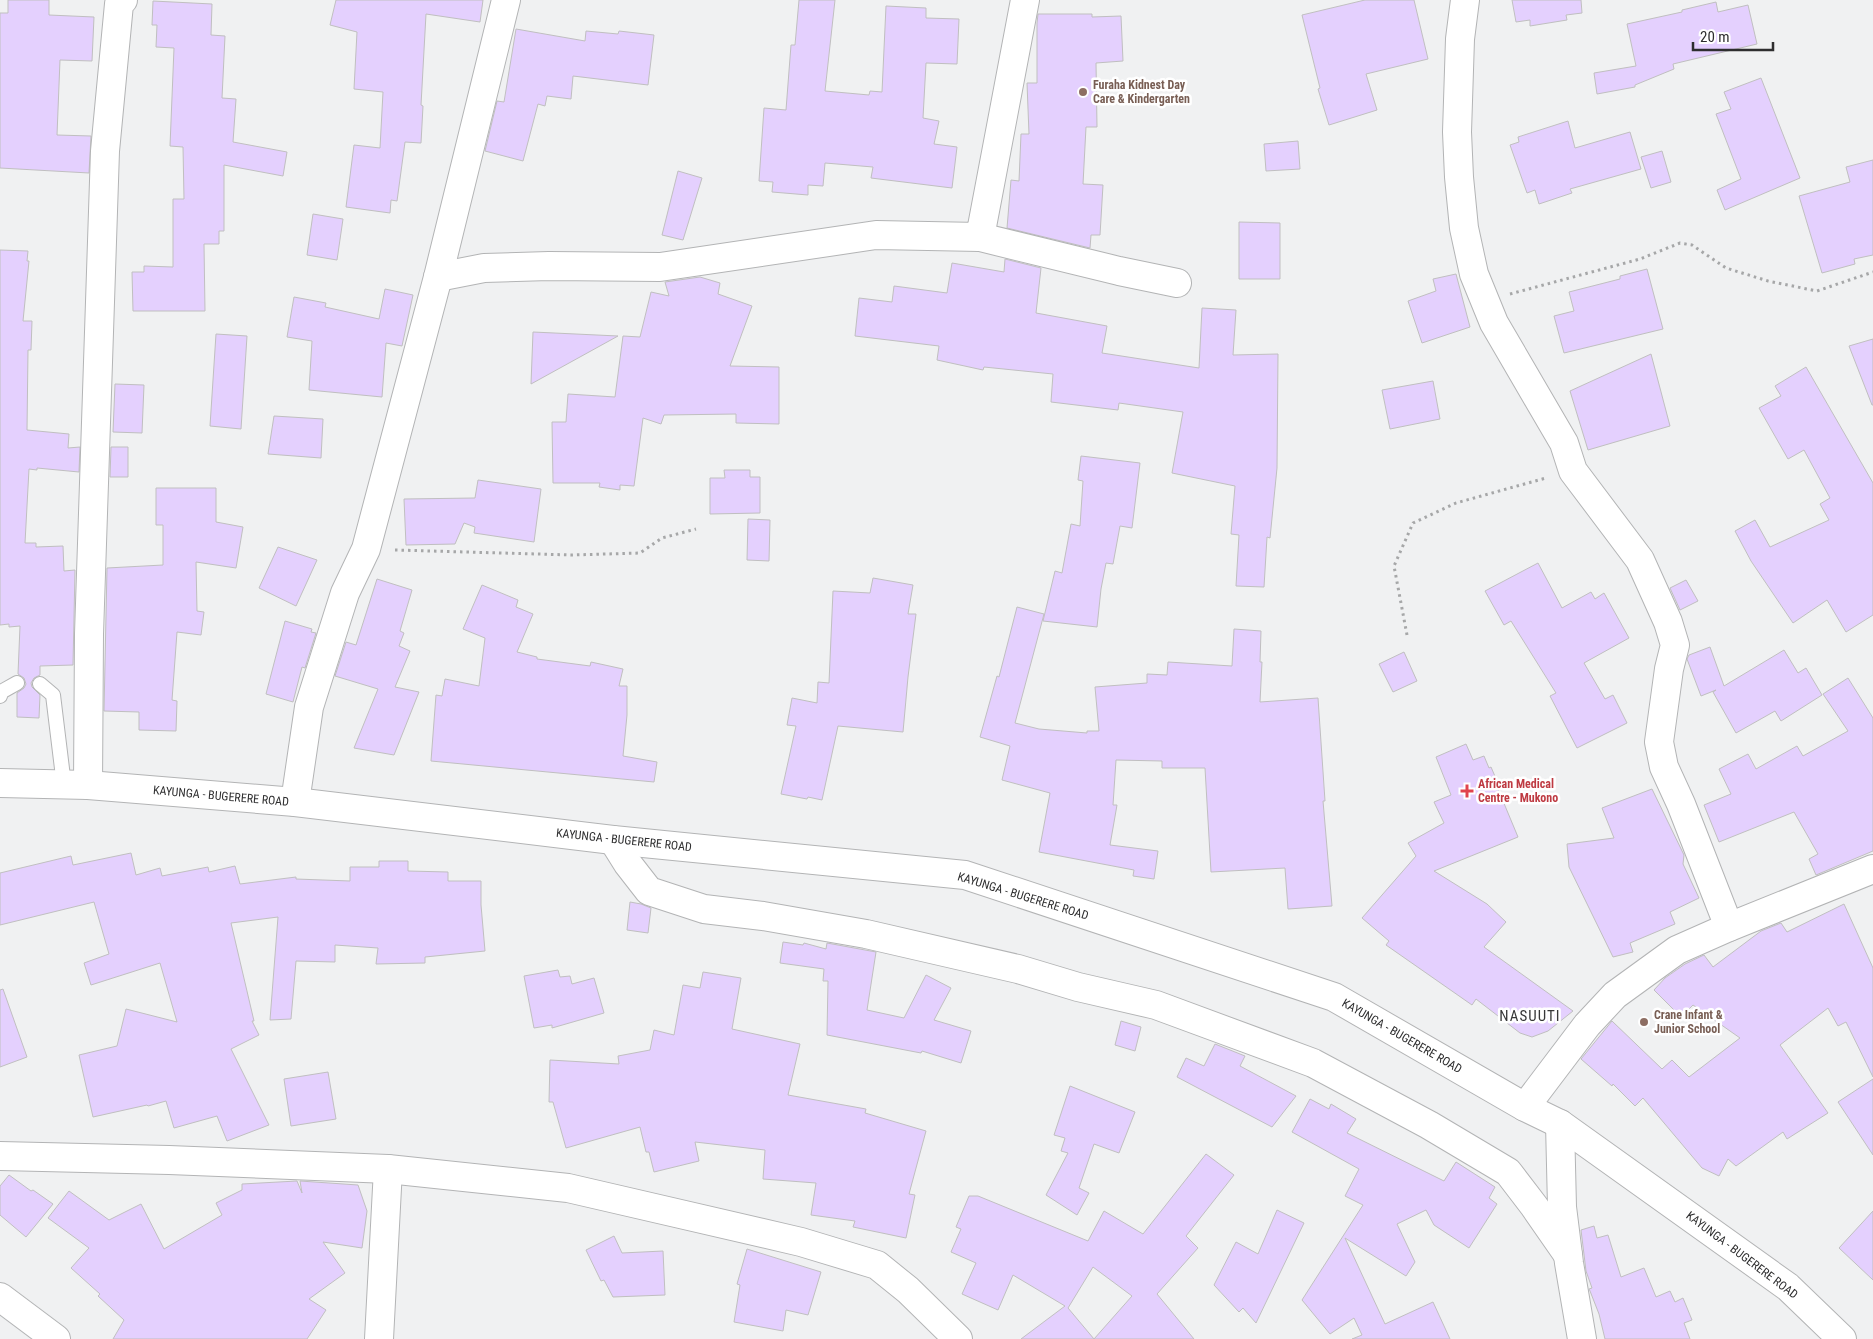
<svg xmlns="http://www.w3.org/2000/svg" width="1873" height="1339" font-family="'Roboto Condensed',sans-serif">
  <rect width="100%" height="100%" fill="#f0f1f2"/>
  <g fill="#e4d0fe" stroke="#c0bfc0" fill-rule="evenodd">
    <polygon points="8,0 49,0 49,15 94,17 92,61 60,60 57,135 91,136 89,173 0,168 0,13 8,13"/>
    <polygon points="336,0 483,0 480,22 426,14 421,105 423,106 421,143 405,142 397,201 391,200 390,213 346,207 354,145 380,148 383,92 354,89 357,32 330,25"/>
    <polygon points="799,0 835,0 825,91 869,95 870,91 882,92 886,6 926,8 926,18 959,19 957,64 926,63 923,118 939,121 934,144 957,147 952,188 871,178 873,167 825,163 823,186 808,185 808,195 772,192 773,182 759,181 764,108 786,110 791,45 795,45"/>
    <polygon points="1365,0 1414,0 1428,59 1366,74 1377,110 1329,125 1318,89 1320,88 1302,15"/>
    <polygon points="1512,0 1581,0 1582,13 1566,15 1567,20 1530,26 1530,20 1516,22"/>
    <polygon points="153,1 212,4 211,35 225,36 222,98 236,99 233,142 287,152 283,176 224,165 224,231 219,231 219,244 204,244 205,311 133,311 132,272 144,272 144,266 173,267 173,199 184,199 183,147 170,146 174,48 156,47 157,25 152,25"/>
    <polygon points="1716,2 1718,12 1748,5 1757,44 1673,64 1674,69 1635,85 1635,87 1597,94 1594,73 1636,66 1627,24 1682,12 1682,10"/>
    <polygon points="1038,14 1092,14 1092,17 1121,16 1123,61 1096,63 1097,127 1086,127 1083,184 1103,185 1100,235 1091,235 1090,248 1007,228 1011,180 1019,181 1021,134 1029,134 1027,83 1037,83 1037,23"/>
    <polygon points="516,29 585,41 586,31 618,34 619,31 654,35 648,85 573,76 571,99 547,96 545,106 538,104 523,161 485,151 497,101 504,102"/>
    <polygon points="1761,78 1800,178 1725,210 1717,190 1741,179 1716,114 1731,109 1724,92"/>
    <polygon points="1568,121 1575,148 1630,132 1641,169 1570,189 1572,193 1539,204 1535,190 1527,193 1510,145 1519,142 1518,137"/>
    <polygon points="1298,141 1300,169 1266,171 1264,144"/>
    <polygon points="1662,151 1671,182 1651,188 1641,157"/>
    <polygon points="1873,160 1873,255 1854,259 1855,264 1822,273 1799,196 1850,182 1846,167"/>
    <polygon points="678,171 702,178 683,240 662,235"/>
    <polygon points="313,214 343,219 337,260 307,255"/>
    <polygon points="1239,222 1280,223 1280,279 1239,279"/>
    <polygon points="0,250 28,251 27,261 29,261 23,321 32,321 31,350 28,350 27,430 69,434 68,448 80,447 79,472 37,468 37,470 29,469 25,543 36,543 36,547 63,546 64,571 75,570 73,665 40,666 40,675 34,678 31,683 32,687 40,695 39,718 17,717 17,693 24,688 26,684 24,678 18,674 20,626 9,627 9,624 0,625"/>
    <polygon points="1005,259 1041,268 1036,313 1107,326 1102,353 1199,368 1202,308 1236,310 1233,355 1278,354 1277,468 1270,538 1267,537 1264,587 1236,586 1239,535 1231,534 1235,486 1172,473 1183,412 1119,403 1118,410 1051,402 1053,374 984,367 983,370 937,360 939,346 855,336 859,298 892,302 894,286 947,293 952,263 1004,272"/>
    <polygon points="1647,269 1663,329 1564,353 1554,316 1574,311 1569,292 1620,279 1620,276"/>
    <polygon points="1456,274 1470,327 1422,343 1408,301 1436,291 1433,279"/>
    <polygon points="700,277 720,283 718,294 752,306 730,366 779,367 779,424 736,423 736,414 664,415 661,424 643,418 634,486 620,485 620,490 599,487 600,483 553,483 552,422 566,422 568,394 615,397 623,336 640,337 651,292 669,296 665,282"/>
    <polygon points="385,289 413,295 402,346 386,343 382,397 309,390 312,341 287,337 294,297 326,303 325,307 379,319"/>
    <polygon points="533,332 618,336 531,384"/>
    <polygon points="216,334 247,336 241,429 210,426"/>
    <polygon points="1873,339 1873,405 1872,405 1849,346"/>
    <polygon points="1651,354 1670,426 1588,450 1570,391"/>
    <polygon points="1806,367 1873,483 1873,615 1846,632 1827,600 1793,623 1751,561 1735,531 1755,520 1770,547 1829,520 1820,504 1830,498 1804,450 1788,459 1759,408 1781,396 1775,386"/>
    <polygon points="1433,381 1440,419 1390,429 1382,390"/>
    <polygon points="115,384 144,385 142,433 113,432"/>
    <polygon points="274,416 323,419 321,458 268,454"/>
    <polygon points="111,447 128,447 128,477 110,477"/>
    <polygon points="1081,456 1140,463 1132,528 1120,526 1113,564 1106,563 1101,589 1097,627 1043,621 1055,571 1062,573 1071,524 1080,526 1083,481 1078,480"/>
    <polygon points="724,470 750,470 750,477 760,477 760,513 710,514 710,478 725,478"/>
    <polygon points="478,480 541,489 534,542 474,533 475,527 464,523 455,544 406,545 404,499 475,498"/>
    <polygon points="156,488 216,488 216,522 243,527 236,568 196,562 197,611 204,612 201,635 177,632 172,700 177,701 176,731 139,730 139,712 104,711 107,568 163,565 163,525 156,525"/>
    <polygon points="748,519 770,520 769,561 747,560"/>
    <polygon points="278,547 317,560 296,606 259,588"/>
    <polygon points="1538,563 1562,608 1591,592 1595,599 1604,593 1629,638 1584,663 1605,699 1613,695 1627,723 1577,748 1550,696 1556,693 1511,621 1504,625 1485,591"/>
    <polygon points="873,578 913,585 908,614 916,614 908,677 903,732 838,726 822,800 808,797 807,799 781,794 796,726 787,725 792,698 817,703 818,682 829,683 833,591 870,593"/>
    <polygon points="377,579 412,590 400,631 404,633 399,646 410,651 395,687 419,692 394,755 354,748 378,689 335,676 346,642 356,645"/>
    <polygon points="1686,580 1698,601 1680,610 1670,588"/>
    <polygon points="482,585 518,600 516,607 533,614 517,652 537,657 537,659 590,666 591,662 623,669 619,686 627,686 627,715 623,756 657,762 654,782 431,761 436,695 442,696 445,679 479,686 485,638 463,629"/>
    <polygon points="1017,607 1044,614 1015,723 1039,729 1087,733 1087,731 1099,731 1095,687 1147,683 1147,674 1167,675 1168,662 1232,666 1234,629 1261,631 1260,662 1262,662 1260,702 1318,698 1325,801 1323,801 1332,906 1288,909 1285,868 1211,872 1205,768 1162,768 1162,761 1116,760 1113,805 1117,805 1110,845 1158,851 1154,879 1133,876 1134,870 1039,852 1050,793 1002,780 1010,746 980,737 997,676 999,677"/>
    <polygon points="285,621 312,629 311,632 316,633 305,668 302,667 293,702 266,694"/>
    <polygon points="1710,647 1724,686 1784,650 1798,673 1806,668 1822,695 1781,721 1775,711 1736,733 1713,692 1716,690 1701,696 1687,659 1689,655"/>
    <polygon points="1404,652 1417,681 1393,692 1379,664"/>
    <polygon points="1848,678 1873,718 1873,851 1816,875 1809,859 1818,854 1794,812 1719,842 1704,805 1731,794 1719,769 1748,754 1756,769 1797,746 1803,756 1848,731 1823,694"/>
    <polygon points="1466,744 1473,760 1484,756 1489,768 1491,767 1500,788 1498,789 1518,837 1434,871 1487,904 1506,922 1484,947 1573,1011 1548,1031 1532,1037 1520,1033 1476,999 1472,1005 1386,945 1389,941 1362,918 1416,856 1408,843 1444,823 1434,802 1451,795 1436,757"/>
    <polygon points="1652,789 1684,855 1683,864 1699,898 1670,912 1675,924 1630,943 1633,952 1613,957 1569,867 1567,844 1614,838 1602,808"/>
    <polygon points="131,853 136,875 160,868 162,876 208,867 209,872 235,866 240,884 296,877 296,879 350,881 350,867 379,867 379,861 408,861 408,871 448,872 448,881 481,881 481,905 485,951 425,957 425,963 376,964 378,948 335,945 335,962 296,961 291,1019 270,1020 278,917 231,923 254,1021 252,1021 259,1035 231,1049 269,1125 227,1141 217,1116 174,1128 166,1101 148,1106 147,1105 93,1117 79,1055 117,1046 126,1009 177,1022 160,963 91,985 84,963 109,954 94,902 0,925 0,873 71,856 73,865"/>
    <polygon points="630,902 641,904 651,908 648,933 627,930"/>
    <polygon points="1844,904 1873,968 1873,1077 1846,1022 1838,1026 1828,1008 1780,1045 1828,1113 1787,1139 1783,1132 1736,1166 1728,1159 1719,1176 1702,1168 1643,1098 1635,1106 1613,1084 1612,1086 1581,1059 1612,1021 1662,1069 1672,1060 1689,1077 1740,1038 1693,1005 1681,1017 1654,990 1665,978 1685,964 1704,955 1713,967 1761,931 1781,923 1787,932"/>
    <polygon points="783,942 803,945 804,943 826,949 827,943 876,952 867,1010 904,1018 926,975 951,988 934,1020 971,1031 961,1063 922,1051 921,1053 827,1035 828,981 823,981 824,969 780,963"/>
    <polygon points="558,970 560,977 570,976 572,984 594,978 604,1013 552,1028 552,1025 534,1028 524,976"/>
    <polygon points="703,972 741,978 732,1029 800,1044 788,1095 866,1109 865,1113 926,1131 909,1194 915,1195 906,1238 853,1227 855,1221 811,1215 816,1183 763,1179 765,1150 695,1142 699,1161 654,1172 649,1152 646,1152 640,1127 566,1148 553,1102 549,1102 550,1060 619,1064 618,1056 650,1050 654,1030 674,1035 683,985 700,988"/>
    <polygon points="3,989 27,1057 0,1067 0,990"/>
    <polygon points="1121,1021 1141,1027 1135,1051 1115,1045"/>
    <polygon points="1215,1044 1245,1056 1240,1066 1296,1096 1272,1127 1177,1077 1186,1058 1204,1066"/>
    <polygon points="328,1072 336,1119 291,1126 284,1079"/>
    <polygon points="1873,1079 1873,1155 1838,1102"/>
    <polygon points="1070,1086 1135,1112 1119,1153 1094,1144 1079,1188 1089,1193 1077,1215 1046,1195 1068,1153 1061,1151 1065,1138 1054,1135"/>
    <polygon points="1310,1099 1329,1109 1331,1104 1356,1119 1347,1133 1444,1181 1456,1162 1495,1187 1489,1198 1497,1204 1469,1248 1434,1225 1426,1210 1397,1224 1415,1262 1406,1276 1345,1238 1385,1324 1433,1302 1450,1339 1352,1339 1362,1335 1354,1318 1330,1334 1302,1300 1363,1205 1345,1196 1359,1169 1292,1132"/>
    <path d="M1206,1154L1234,1175L1186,1236L1198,1248L1157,1294L1194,1339H1021L1065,1306L1013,1275L998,1310L962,1294L976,1263L951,1252L961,1229L956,1227L969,1196H978L1088,1241L1104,1211L1143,1234ZM1093,1267L1132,1296L1094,1339L1068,1308Z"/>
    <polygon points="9,1175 31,1191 33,1190 53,1204 26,1237 0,1215 0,1186"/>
    <polygon points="297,1181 302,1193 300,1181 358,1185 367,1211 362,1248 323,1242 345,1273 309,1299 326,1310 307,1339 113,1339 124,1320 98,1296 100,1294 71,1268 89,1248 48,1218 69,1191 109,1220 141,1204 164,1249 222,1215 216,1203 242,1190 242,1184"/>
    <polygon points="1277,1210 1304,1223 1256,1323 1243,1308 1239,1312 1214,1285 1236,1242 1258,1254"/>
    <polygon points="1873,1211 1873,1280 1839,1248"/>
    <polygon points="1594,1226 1597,1238 1608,1235 1621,1277 1644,1268 1656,1297 1670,1291 1675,1302 1683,1298 1692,1320 1684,1323 1690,1339 1605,1339 1599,1314 1590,1291 1589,1289 1592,1288 1586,1271 1581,1230"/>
    <polygon points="614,1236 622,1253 663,1251 665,1295 613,1297 604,1280 601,1281 586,1250"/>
    <polygon points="747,1249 821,1272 808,1315 786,1310 783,1331 734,1322 740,1285 737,1284"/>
  </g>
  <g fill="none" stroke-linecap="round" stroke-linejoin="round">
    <g stroke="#b3b4b5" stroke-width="16">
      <g id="service">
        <polyline points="40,684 53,695 64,785"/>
        <polyline points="0,696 1,692 17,683"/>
      </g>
    </g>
    <g stroke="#b3b4b5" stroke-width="30">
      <g id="minor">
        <polyline points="1465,0 1460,39 1457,132 1459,177 1464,228 1474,274 1494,323 1564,443 1573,471 1640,560 1668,622 1675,645 1669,669 1659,742 1664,767 1681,804 1729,927"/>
        <polyline points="980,237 1119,271 1177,283"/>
        <polyline points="438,277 484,268 549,266 660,267 876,235 980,237 1025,0"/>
        <polyline points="88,785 89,634 105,151 119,4 123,0"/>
        <polyline points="295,802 309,707 345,593 366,549 438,277 506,0"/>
        <polyline points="613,840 628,864 649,891 704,909 763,916 866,934 1018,969 1078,987 1156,1005 1313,1063 1429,1125 1508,1172 1534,1206 1568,1255"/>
        <polyline points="1525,1107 1587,1025 1615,995 1677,950 1729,927 1873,869"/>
        <polyline points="1560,1124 1562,1207 1569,1263 1582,1339"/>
        <polyline points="0,1156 169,1160 388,1169 568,1188 801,1242 877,1265 908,1290 958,1339"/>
        <polyline points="0,1297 56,1339"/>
        <polyline points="379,1339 388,1169"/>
      </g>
    </g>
    <g stroke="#b3b4b5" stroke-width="30">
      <polyline id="primary" points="0,783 88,785 295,802 613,840 965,875 1334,997 1525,1107 1560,1124 1788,1287 1842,1339"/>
    </g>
    <g stroke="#a6a7a8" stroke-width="3" stroke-dasharray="2.5 4" stroke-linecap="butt">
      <polyline points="1510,294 1640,259 1680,243 1692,245 1726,268 1768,281 1817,291 1873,272"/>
      <polyline points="395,550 572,555 640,553 662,538 696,529"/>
      <polyline points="1407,635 1394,566 1413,523 1456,503 1546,478"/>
    </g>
    <use href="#service" stroke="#fff" stroke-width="14"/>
    <use href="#minor" stroke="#fff" stroke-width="28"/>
    <use href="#primary" stroke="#fff" stroke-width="28"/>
  </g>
  <g fill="#8d6e63" stroke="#fff" stroke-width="2">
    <circle cx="1083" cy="92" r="5"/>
    <circle cx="1644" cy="1022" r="5"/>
  </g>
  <path fill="#e0444e" stroke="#fff" stroke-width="2" d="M1464.5 783.5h5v5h5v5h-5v5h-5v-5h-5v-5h5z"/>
  <g text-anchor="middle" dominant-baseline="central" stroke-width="5" stroke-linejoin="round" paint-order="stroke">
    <g font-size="12" font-weight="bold" fill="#785e54" stroke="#fff" text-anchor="start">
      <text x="1093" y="85">Furaha Kidnest Day<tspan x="1093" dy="14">Care &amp; Kindergarten</tspan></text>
      <text x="1654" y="1015">Crane Infant &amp;<tspan x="1654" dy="14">Junior School</tspan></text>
    </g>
    <g font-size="12" font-weight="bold" fill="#be3a42" stroke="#fff" text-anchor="start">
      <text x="1478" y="784">African Medical<tspan x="1478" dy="14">Centre - Mukono</tspan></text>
    </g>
    <g font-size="12" fill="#2e2e2f" stroke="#fff">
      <text transform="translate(221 796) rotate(5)">KAYUNGA - BUGERERE ROAD</text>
      <text transform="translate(624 840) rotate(6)">KAYUNGA - BUGERERE ROAD</text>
      <text transform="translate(1023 896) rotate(17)">KAYUNGA - BUGERERE ROAD</text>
      <text transform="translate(1402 1036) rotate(30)">KAYUNGA - BUGERERE ROAD</text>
      <text transform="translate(1742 1255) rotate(37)">KAYUNGA - BUGERERE ROAD</text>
    </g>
    <g font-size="15" letter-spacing="1" fill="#373738" stroke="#fff">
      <text x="1530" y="1016">NASUUTI</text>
    </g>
  </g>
  <path d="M1693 42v8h80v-8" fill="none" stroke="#2e2e2f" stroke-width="2.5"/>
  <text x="1700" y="42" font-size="15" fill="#2e2e2f" stroke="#ffffff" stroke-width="4" paint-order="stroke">20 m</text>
</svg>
